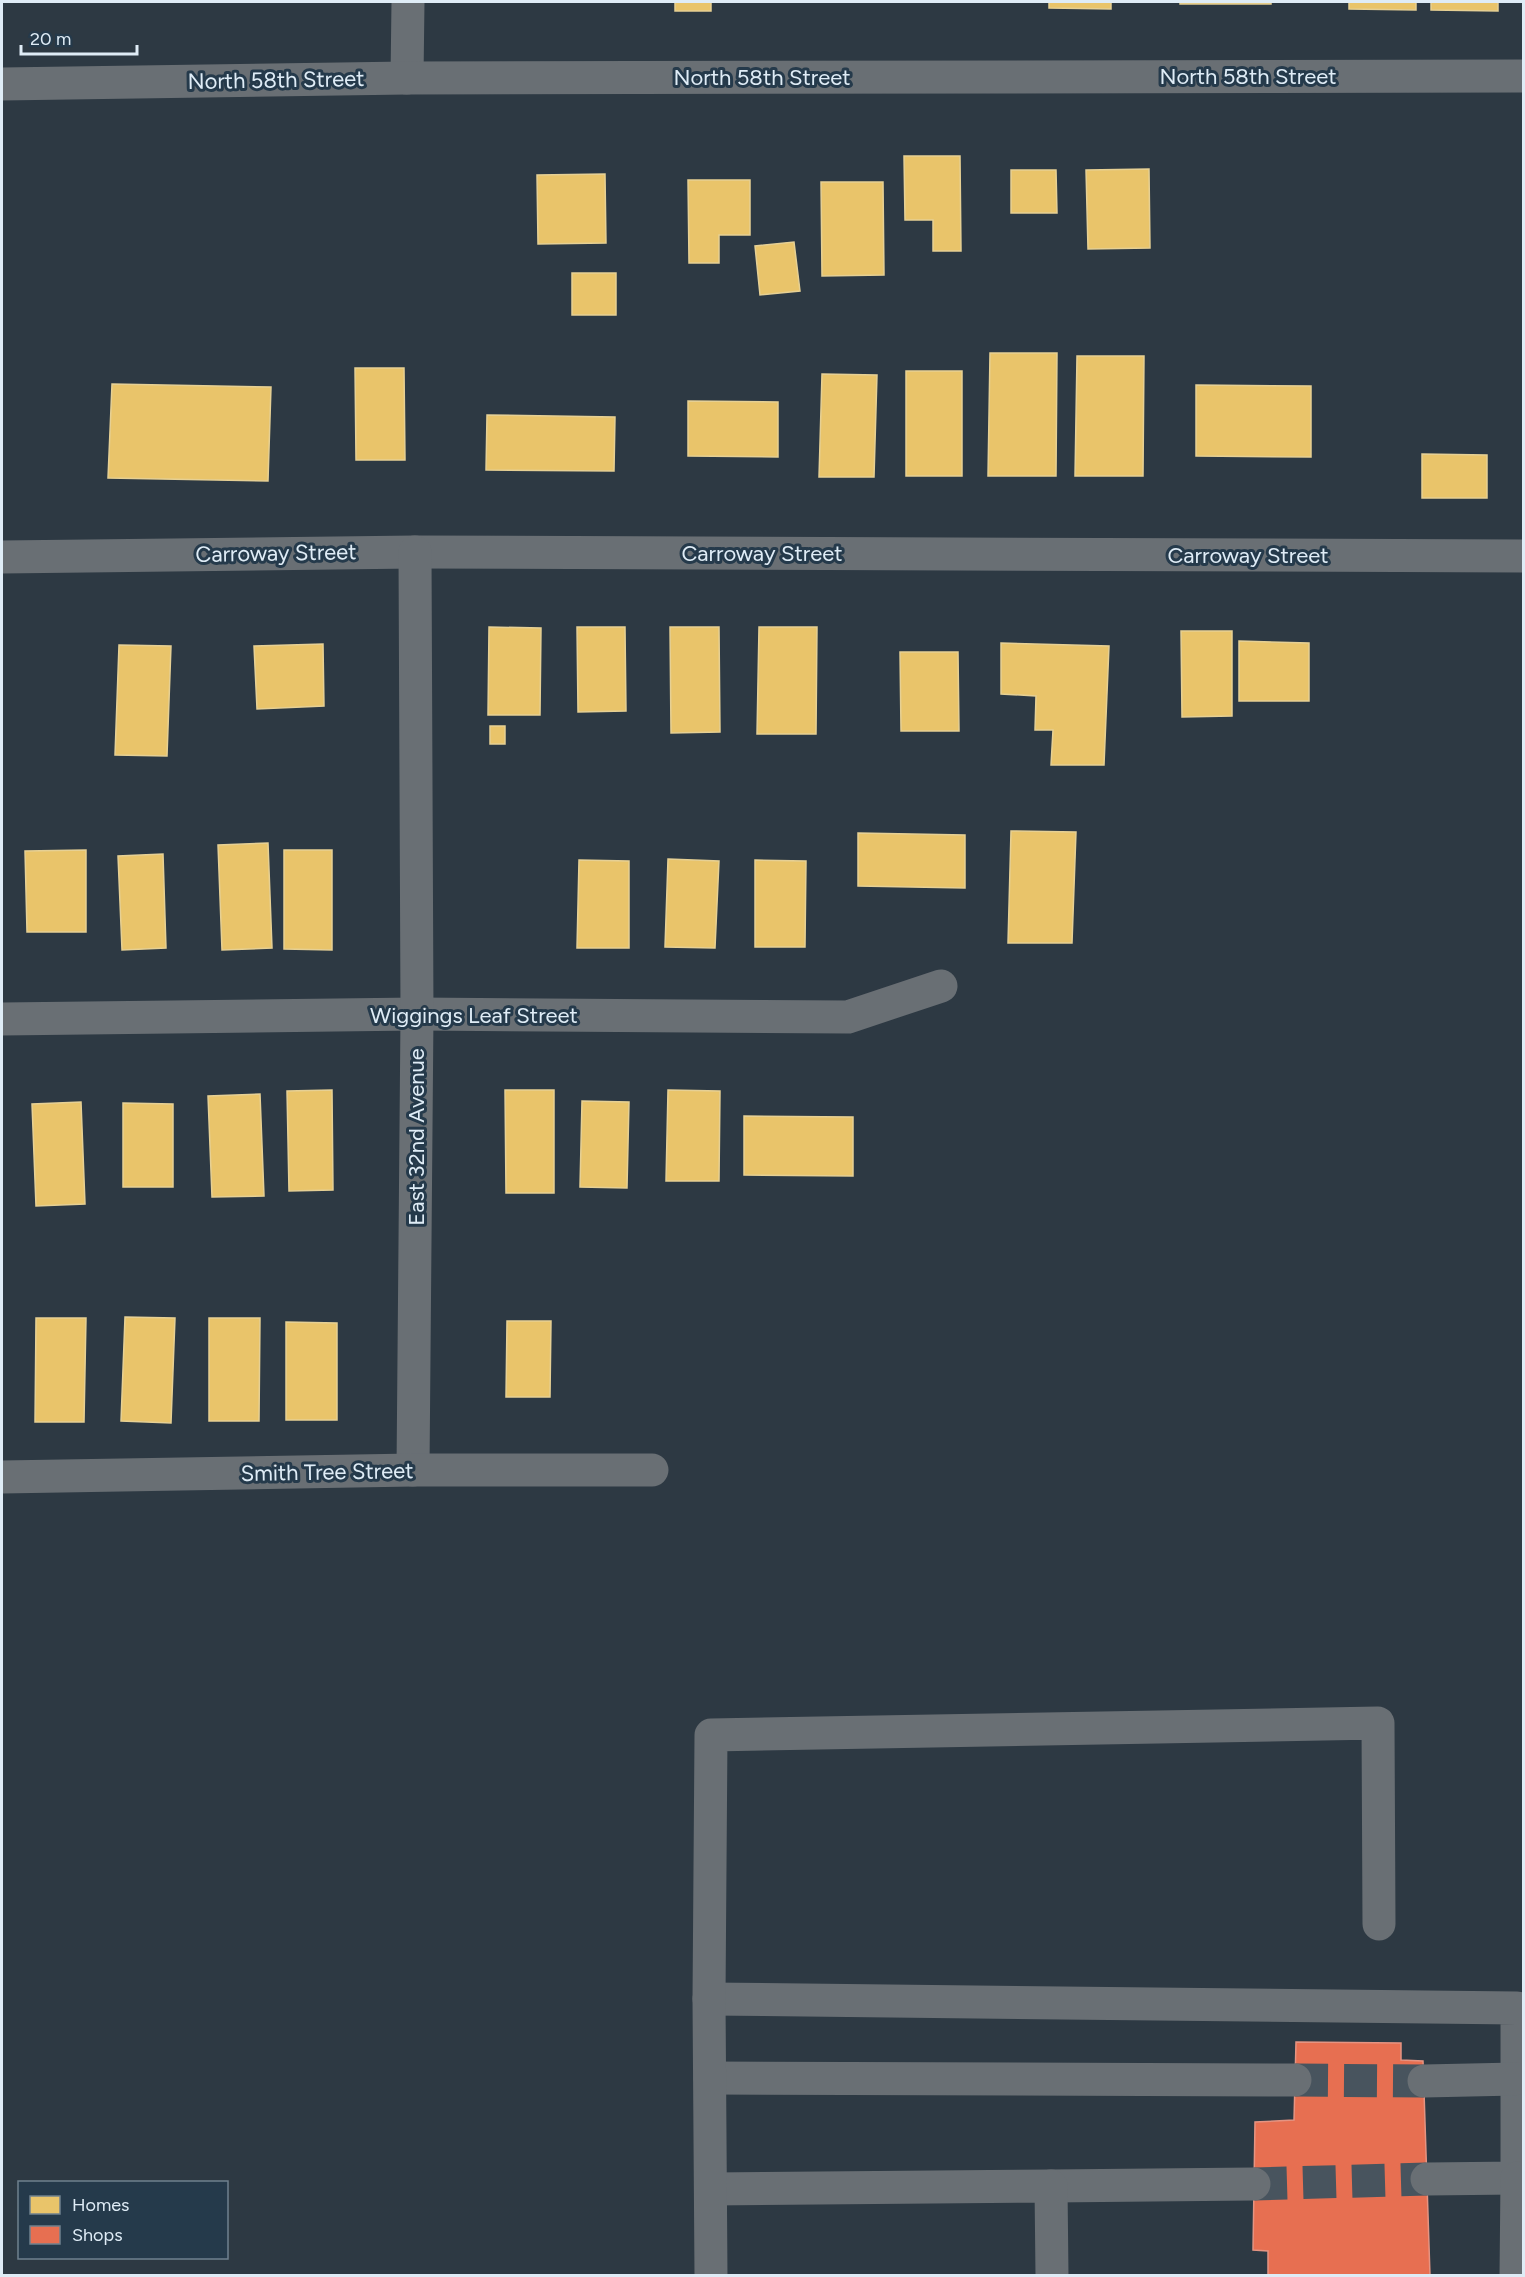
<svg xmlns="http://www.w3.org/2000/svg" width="1525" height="2277" font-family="Figtree,sans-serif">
  <rect width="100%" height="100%" fill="#2d3943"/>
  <g fill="#e9c46a" stroke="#e6d094" stroke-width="1.5">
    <rect x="675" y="2" width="36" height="9"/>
    <polygon points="1049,2 1111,2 1111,9 1049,8"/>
    <rect x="1180" y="2" width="91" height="2"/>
    <polygon points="1349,2 1416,2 1416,10 1349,9"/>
    <polygon points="1431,2 1498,2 1498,11 1431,10"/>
    <polygon points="904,156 960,156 961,251 933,251 933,220 905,220"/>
    <polygon points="1149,169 1150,248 1088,249 1086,170"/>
    <polygon points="1011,170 1056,170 1057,213 1011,213"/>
    <polygon points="605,174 606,243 538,244 537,175"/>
    <polygon points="688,180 750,180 750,235 719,235 719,263 689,263"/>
    <polygon points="821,182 883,182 884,275 822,276"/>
    <polygon points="794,242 800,291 760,295 755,246"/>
    <rect x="572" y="273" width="44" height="42"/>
    <polygon points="990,353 1057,353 1056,476 988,476"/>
    <polygon points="1077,356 1144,356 1143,476 1075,476"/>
    <polygon points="355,368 404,368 405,460 356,460"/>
    <rect x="906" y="371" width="56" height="105"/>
    <polygon points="822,374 877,375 874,477 819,477"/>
    <polygon points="112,384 271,387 268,481 108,478"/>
    <polygon points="1196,385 1311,386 1311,457 1196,456"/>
    <polygon points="688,401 778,402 778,457 688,456"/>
    <polygon points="487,415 615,417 614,471 486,470"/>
    <polygon points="1422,454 1487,455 1487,498 1422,498"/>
    <polygon points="489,627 541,628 540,715 488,715"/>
    <polygon points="577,627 625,627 626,711 578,712"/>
    <polygon points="670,627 719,627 720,732 671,733"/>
    <polygon points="759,627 817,627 816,734 757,734"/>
    <polygon points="1181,631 1232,631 1232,716 1182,717"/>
    <polygon points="1239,641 1309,643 1309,701 1239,701"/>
    <polygon points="1001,643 1109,646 1104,765 1051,765 1053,730 1035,730 1036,696 1001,694"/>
    <polygon points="323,644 324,706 257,709 254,646"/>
    <polygon points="119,645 171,646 167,756 115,755"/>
    <polygon points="900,652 958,652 959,731 901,731"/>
    <rect x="490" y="726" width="15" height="18"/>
    <polygon points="1011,831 1076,832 1072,943 1008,943"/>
    <polygon points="858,833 965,835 965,888 858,886"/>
    <polygon points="268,843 272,948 222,950 218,845"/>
    <polygon points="86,850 86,932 27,932 25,851"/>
    <polygon points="284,850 332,850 332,950 284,949"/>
    <polygon points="163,854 166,948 122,950 118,856"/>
    <polygon points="668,859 719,861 715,948 665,947"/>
    <polygon points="579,860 629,861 629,948 577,948"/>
    <polygon points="755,860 806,861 805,947 755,947"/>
    <polygon points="332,1090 333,1190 289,1191 287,1091"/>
    <polygon points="505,1090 554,1090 554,1193 506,1193"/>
    <polygon points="668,1090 720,1091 719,1181 666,1181"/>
    <polygon points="260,1094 264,1196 212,1197 208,1096"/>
    <polygon points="582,1101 629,1102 627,1188 580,1187"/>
    <polygon points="81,1102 85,1204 36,1206 32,1104"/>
    <polygon points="123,1103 173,1104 173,1187 123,1187"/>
    <polygon points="744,1116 853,1117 853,1176 744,1175"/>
    <polygon points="125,1317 175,1318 171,1423 121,1421"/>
    <polygon points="36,1318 86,1318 84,1422 35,1422"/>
    <polygon points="209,1318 260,1318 259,1421 209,1421"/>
    <polygon points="507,1321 551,1321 550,1397 506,1397"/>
    <polygon points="286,1322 337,1323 337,1420 286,1420"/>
  </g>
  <polygon fill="#e76f51" stroke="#e59482" stroke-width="1.5" points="1296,2042 1401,2043 1401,2060 1423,2061 1430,2276 1268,2276 1268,2251 1253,2250 1255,2122 1294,2120"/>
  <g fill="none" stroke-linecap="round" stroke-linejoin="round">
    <g stroke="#48545e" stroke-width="33" stroke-dasharray="33 16" stroke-linecap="butt">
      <polyline points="1295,2080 1424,2081"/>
      <polyline points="1254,2184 1427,2179"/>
    </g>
    <g stroke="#696f74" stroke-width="33">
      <polyline points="407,78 408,2"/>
      <polyline points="2,84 407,78 1524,76"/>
      <polyline points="2,557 415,552 1524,556"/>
      <polyline points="2,1019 417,1014 848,1017 941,986"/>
      <polyline points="413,1470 417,1014 415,552"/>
      <polyline points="2,1477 413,1470 652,1470"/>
      <polyline points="709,1999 1517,2008 1517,2178 1427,2179"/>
      <polyline points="710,2078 1295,2080"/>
      <polyline points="1424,2081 1516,2079"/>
      <polyline points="1051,2186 1254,2184"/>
      <polyline points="711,2189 1051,2186 1052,2276"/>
      <polyline points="711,2276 709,1999 711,1735 1378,1723 1379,1924"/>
      <polyline points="1516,2276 1517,2178 1524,2179"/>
    </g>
  </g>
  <g text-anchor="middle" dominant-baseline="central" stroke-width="6" stroke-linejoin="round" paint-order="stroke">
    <g font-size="22" fill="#dfecf6" stroke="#253a4b">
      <text x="1248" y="76">North 58th Street</text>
      <text x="762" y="77">North 58th Street</text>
      <text transform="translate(276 80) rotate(-1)">North 58th Street</text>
      <text transform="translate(276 553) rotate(-1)">Carroway Street</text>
      <text x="762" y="553">Carroway Street</text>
      <text x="1248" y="555">Carroway Street</text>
      <text x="474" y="1015">Wiggings Leaf Street</text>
      <text transform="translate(416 1137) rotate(-90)">East 32nd Avenue</text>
      <text transform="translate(327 1472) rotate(-1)">Smith Tree Street</text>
    </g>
  </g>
  <rect width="1525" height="2277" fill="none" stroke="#dfecf6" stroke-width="6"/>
  <rect x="18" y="2181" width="210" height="78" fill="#253a4b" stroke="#6f818f" stroke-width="1.5"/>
  <rect x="30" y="2196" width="30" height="18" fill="#e9c46a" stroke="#6f818f" stroke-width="1.5"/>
  <text x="72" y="2211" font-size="18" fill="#dfecf6">Homes</text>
  <rect x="30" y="2226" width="30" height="18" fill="#e76f51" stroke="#6f818f" stroke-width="1.5"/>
  <text x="72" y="2241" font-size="18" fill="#dfecf6">Shops</text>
  <path d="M21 45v9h116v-9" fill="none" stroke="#dfecf6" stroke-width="3"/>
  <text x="30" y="45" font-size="18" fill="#dfecf6" stroke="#253a4b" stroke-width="4.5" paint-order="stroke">20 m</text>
</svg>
